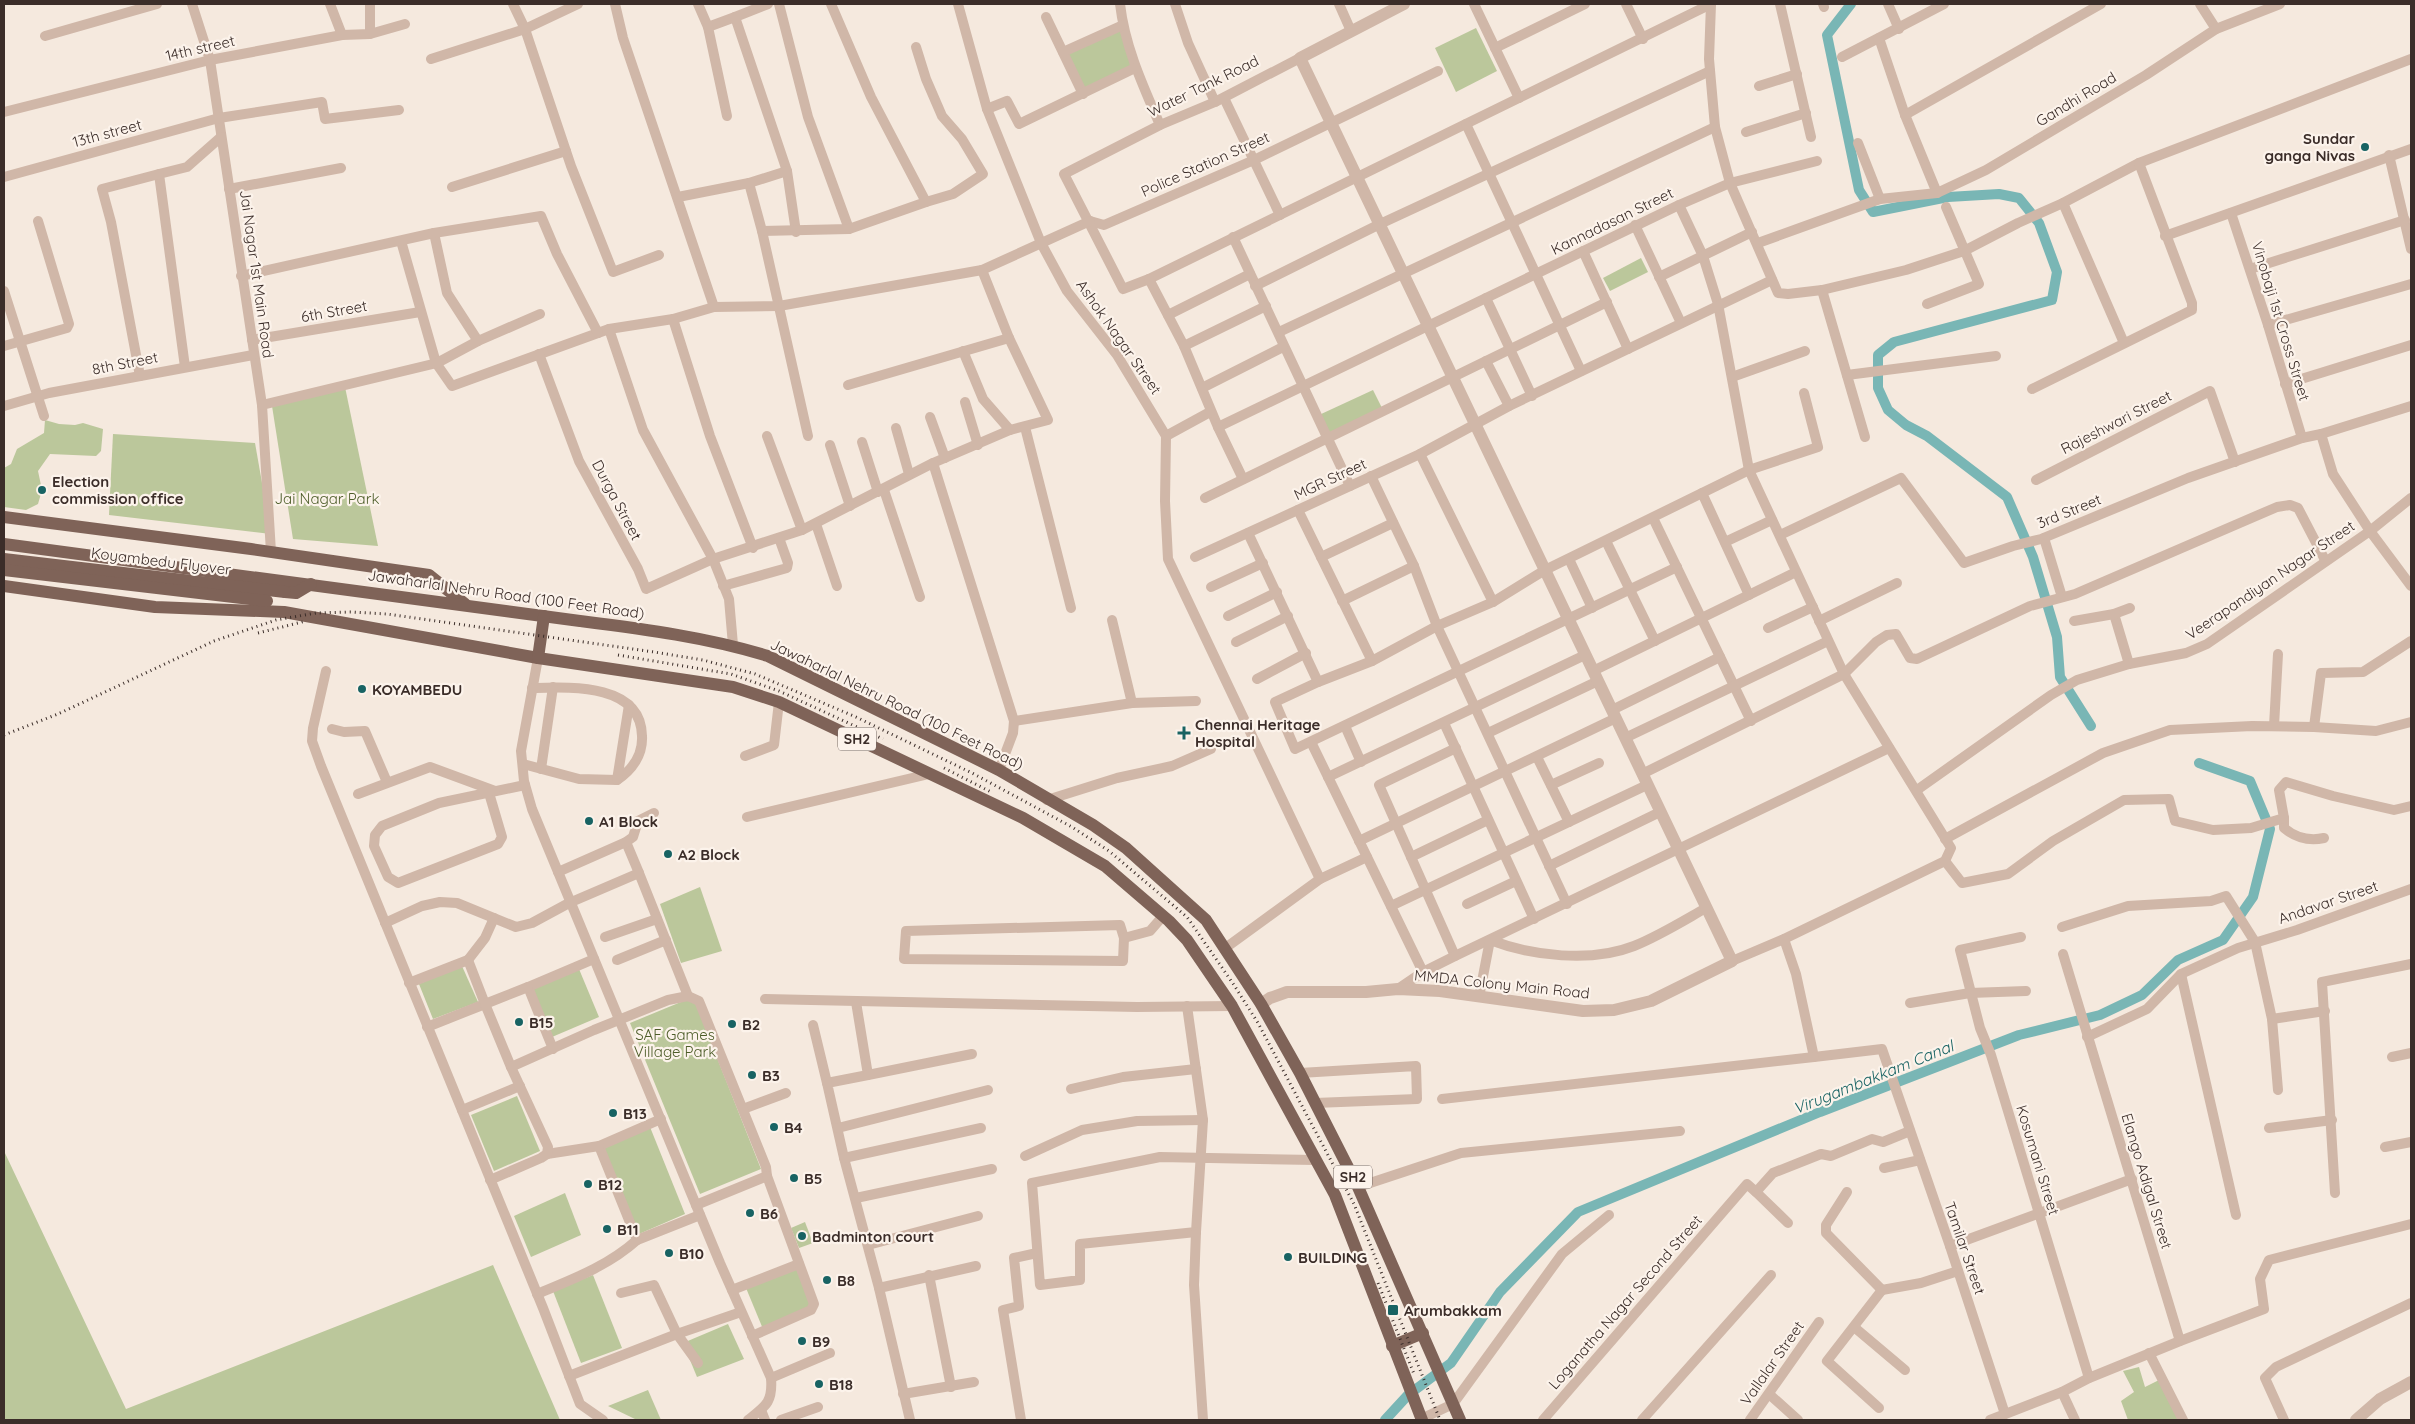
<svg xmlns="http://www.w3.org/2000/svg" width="2415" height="1424" font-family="Quicksand,sans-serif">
  <rect width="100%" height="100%" fill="#f5e9de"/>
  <g fill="#bbc79b">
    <polygon points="1476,28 1497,71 1456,92 1435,48"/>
    <polygon points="1121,29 1132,69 1083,91 1065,52"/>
    <polygon points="1641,258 1648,272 1610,291 1603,278"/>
    <polygon points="345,387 378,546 293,539 272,406"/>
    <polygon points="1373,390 1382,408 1329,434 1319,415"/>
    <polygon points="45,420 59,424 75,425 83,423 103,429 101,451 96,456 50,454 38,471 42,490 38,504 26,510 4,507 4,468 11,464 17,449 44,433"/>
    <polygon points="113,434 255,443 271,534 109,515"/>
    <polygon points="700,887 722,951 681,963 660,904"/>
    <polygon points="462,966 478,1002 433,1019 419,984"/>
    <polygon points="579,969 599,1017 552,1037 533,989"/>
    <polygon points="693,997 761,1169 700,1194 630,1023"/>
    <polygon points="517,1096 540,1151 494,1171 471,1115"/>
    <polygon points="650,1127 685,1214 639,1234 603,1149"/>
    <polygon points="4,1151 126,1409 493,1265 560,1420 4,1420"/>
    <polygon points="565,1193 581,1235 531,1257 514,1216"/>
    <polygon points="805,1222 813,1243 799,1248 791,1228"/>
    <polygon points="796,1268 813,1307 763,1329 746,1288"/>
    <polygon points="593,1275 622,1348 581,1363 553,1291"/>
    <polygon points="728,1324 744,1359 697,1377 683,1343"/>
    <polygon points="2139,1367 2145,1387 2159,1380 2181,1420 2128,1420 2121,1401 2134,1392 2123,1371"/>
    <polygon points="648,1390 661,1420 637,1420 608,1406"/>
  </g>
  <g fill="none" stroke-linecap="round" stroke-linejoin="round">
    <g stroke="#79b6b5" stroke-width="10">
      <polyline points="1851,4 1827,35 1859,190 1873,212 1948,197 1999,194 2019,198 2039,223 2057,272 2052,300 1894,342 1878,355 1878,388 1888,410 1906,425 1927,436 2007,497 2033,557 2057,637 2060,677 2091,726"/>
      <polyline points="1385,1420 1408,1395 1451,1363 1500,1292 1578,1212 1820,1112 2019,1035 2100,1015 2142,995 2178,960 2223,940 2253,897 2270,829 2250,781 2199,763"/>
    </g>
    <g stroke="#d0b7a8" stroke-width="10">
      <polyline points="192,4 210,60 262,405 271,552"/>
      <polyline points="330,4 342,35"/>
      <polyline points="370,4 370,34"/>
      <polyline points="513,4 525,29 571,166 613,272 659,255"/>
      <polyline points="615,4 623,38 714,307"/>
      <polyline points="698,4 708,27 735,17"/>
      <polyline points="768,4 735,17 787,171 796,232"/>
      <polyline points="779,4 808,117 849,229"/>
      <polyline points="958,4 987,109 1041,243 1067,291 1117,355 1166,436 1165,501 1168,559 1320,879"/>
      <path d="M1120,4C1125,47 1143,86 1160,125"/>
      <polyline points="1175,4 1188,43 1215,102"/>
      <polyline points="1339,4 1351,31"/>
      <polyline points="1474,4 1519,98"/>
      <polyline points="1626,4 1643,39"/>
      <polyline points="1711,4 1709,59 1715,127 1730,183 1778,293 1788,294 1822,290 1906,270 1964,251 2018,223 2063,203 2139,163 2411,59"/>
      <polyline points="1780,4 1811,137"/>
      <polyline points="1823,4 1824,7"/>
      <polyline points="1888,4 1899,29"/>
      <polyline points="2200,4 2216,29"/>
      <polyline points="1046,17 1083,94"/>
      <polyline points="708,27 727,116"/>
      <polyline points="45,36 157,4"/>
      <polyline points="1879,38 1905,115 1937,193"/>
      <polyline points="916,47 926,79 942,116 962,139 983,174 953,194 926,202"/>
      <polyline points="1495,48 1585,4"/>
      <polyline points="1063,52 1123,25"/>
      <polyline points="1842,57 1944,4"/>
      <polyline points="1300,58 1215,102 1160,125 1064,174 1123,289 1149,279 1711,4"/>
      <polyline points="431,59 525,29 578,4"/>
      <polyline points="1759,86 1797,74"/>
      <polyline points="1224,98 1280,215"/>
      <polyline points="987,109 1007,101 1019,124 1135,68"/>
      <polyline points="4,112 210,60 342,35 370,34 405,24"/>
      <polyline points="1905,115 2101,4"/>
      <polyline points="1466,124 1581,371"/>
      <polyline points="1746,132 1806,113"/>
      <polyline points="1858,143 1880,199"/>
      <polyline points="2389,155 2411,249"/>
      <polyline points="4,177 219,118 322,102 325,119 399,110"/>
      <polyline points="749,183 762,231 808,436"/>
      <polyline points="452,187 566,151"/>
      <polyline points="229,189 341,168"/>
      <polyline points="678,197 749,183 787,171"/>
      <polyline points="2063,203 2124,343"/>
      <polyline points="1679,205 1703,256 1718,304 1749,470 1844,674 1951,848 1945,861 1784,939 1732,961"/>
      <polyline points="2231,213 2268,325 2302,438"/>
      <polyline points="1090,221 1104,225 1254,160 1438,71"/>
      <polyline points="1635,225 1681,323"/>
      <polyline points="762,231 849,229 926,202 871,97 831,4"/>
      <polyline points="434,233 447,293 478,341"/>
      <polyline points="2165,236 2411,149"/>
      <polyline points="1233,237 1350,486"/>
      <polyline points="401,241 436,363 452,386 609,329 673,319 714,307 779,306 982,270 1090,221"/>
      <polyline points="1758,243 1880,199 1937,193 1986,170 2146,75 2216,29 2280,4"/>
      <polyline points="1583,251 1628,349"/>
      <polyline points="2250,269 2405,220"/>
      <polyline points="241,276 434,233 541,216 557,254 598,333"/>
      <polyline points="1659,277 1752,232"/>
      <polyline points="1149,279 1184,346 1218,427 1679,205 1730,183 1817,161"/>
      <polyline points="1255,286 1380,224 1710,71"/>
      <polyline points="1822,290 1865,437"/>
      <polyline points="4,291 44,416"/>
      <polyline points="1486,298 1532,396"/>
      <polyline points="1927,304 1979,284 1946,207"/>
      <polyline points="1168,315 1250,274"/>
      <polyline points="673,319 710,436 753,548"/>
      <polyline points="2268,325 2411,284"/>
      <polyline points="609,329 643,430 713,559 729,599 733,645"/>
      <polyline points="1279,332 1715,127"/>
      <polyline points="252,340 420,312"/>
      <polyline points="4,346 67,328 69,324 38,221"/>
      <polyline points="1184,346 1266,306"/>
      <polyline points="963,351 983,399 1010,430"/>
      <polyline points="539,354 579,461 638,569 646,589 713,559 802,530 933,463 1010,430 1048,420 1009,338 982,270"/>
      <polyline points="1486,361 1509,406"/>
      <polyline points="185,367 159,174 187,167 221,137"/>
      <polyline points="1847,375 1996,356"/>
      <polyline points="140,376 111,222 102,189 159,174"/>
      <polyline points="1732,377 1805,351"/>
      <polyline points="2285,384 2411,345"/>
      <polyline points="848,385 1009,338"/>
      <polyline points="1202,388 1283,347"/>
      <polyline points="2032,389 2192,310 2192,303 2139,163"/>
      <polyline points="965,402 978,445"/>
      <polyline points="262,405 437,363 478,341 540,314"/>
      <polyline points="4,406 49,393 253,355"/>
      <polyline points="930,417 945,458"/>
      <polyline points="1025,427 1071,608"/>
      <polyline points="1218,427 1243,479"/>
      <polyline points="896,428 909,474"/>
      <polyline points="2321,434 2333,474 2370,531 2411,586"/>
      <polyline points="767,436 802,530"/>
      <polyline points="1166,436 1210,412"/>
      <polyline points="862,442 878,492"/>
      <polyline points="830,445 850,506"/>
      <polyline points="1420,454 1493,602"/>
      <polyline points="933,463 1014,721 1013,733 999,770"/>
      <polyline points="1371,476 1414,566 1437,626 1567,904"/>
      <polyline points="2036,480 2210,391 2235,462"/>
      <polyline points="884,490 920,597"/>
      <polyline points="1702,493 1749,595"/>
      <polyline points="1205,498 1607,302"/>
      <polyline points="1298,510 1372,661"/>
      <polyline points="1653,518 1751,721"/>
      <polyline points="816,524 837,586"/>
      <polyline points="1248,533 1318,682"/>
      <polyline points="1780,535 1901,478 1964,563 2013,546 2041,539 2188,478 2302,438 2321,434 2411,406"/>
      <polyline points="2044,538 2062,597"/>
      <polyline points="1606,541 1655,641"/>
      <polyline points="1725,542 1772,520"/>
      <polyline points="1195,557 1420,454 1509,406 1772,280"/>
      <polyline points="1321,557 1393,523"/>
      <polyline points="1569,559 1592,608"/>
      <polyline points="1677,567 1295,749 1275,702 1318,682 1372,661 1437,626 1493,602 1545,570 1749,470 1818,447 1804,393"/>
      <polyline points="723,586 787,568 788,563 779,538"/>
      <polyline points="1211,587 1263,563"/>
      <polyline points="1342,601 1414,566"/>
      <polyline points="2114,614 2129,664"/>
      <polyline points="1228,616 1277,592"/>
      <polyline points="1112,620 1132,703"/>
      <polyline points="1819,621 1897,583"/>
      <polyline points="2074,621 2114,614 2130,608"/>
      <polyline points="1768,628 1813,607"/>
      <polyline points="1236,642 1288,616"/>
      <path d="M538,658L521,751L524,781L532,809L720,1263L771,1378C773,1402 766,1406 748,1420"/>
      <polyline points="326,671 313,728 312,741 321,766 543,1308 580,1404 603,1420"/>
      <polyline points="1593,671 1796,572"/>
      <polyline points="1257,679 1306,653"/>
      <polyline points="1612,710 1720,657"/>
      <polyline points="1014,721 1132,703 1196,701"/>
      <polyline points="1444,723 1534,919"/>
      <polyline points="1345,726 1361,762"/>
      <polyline points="2274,726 2278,654"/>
      <polyline points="2314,727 2321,673 2363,672 2411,641"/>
      <polyline points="332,729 344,732 365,731 387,782"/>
      <polyline points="1488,733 1598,681"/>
      <polyline points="1625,738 1828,641"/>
      <polyline points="1311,742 1423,972"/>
      <polyline points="745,756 774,745 779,702"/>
      <polyline points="1537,757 1569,822"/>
      <path d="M523,764L579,779L617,780C632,770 643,755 642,736C641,683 570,687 532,688"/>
      <polyline points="541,769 553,687"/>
      <polyline points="1642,774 1844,674 1876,642 1887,635 1896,634 1910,658 1917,659 2030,606 2075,594 2277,507 2290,505 2298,508 2325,560"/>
      <polyline points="1328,777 1585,655"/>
      <polyline points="617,780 629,705"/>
      <polyline points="1551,785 1599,763"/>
      <polyline points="1917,790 2051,695 2077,680 2129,664 2186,653 2207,644 2370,531 2411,498"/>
      <polyline points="489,793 502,837 498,844 398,883 388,877 374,846 375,835 382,826 439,803 525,785"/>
      <polyline points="358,794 430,767 495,791"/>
      <polyline points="1047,800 1117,778 1172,766 1211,749"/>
      <polyline points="747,817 929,774"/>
      <path d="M2284,818V828C2296,838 2310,841 2324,838"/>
      <polyline points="1945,839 2103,753 2170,730 2252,726 2314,727 2376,731 2411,722"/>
      <polyline points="1359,841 1616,718"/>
      <polyline points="626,842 639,873"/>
      <polyline points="1411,857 1488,820"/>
      <polyline points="1945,861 1962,883 2008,874 2053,841 2124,800 2169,799 2175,821 2213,830 2251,828 2284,818 2279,790 2286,782 2333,796 2394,810 2411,806"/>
      <polyline points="1549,866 1660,812"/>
      <polyline points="558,872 626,842 633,837 638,821 654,813"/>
      <polyline points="1467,904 1516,881"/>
      <polyline points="1391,906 1647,785"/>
      <polyline points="385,923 422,906 440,902 457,903 516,927 532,923 569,903 639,873 688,996"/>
      <polygon points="1120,925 1124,938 1123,961 904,959 906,931"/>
      <polyline points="2062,927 2128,906 2211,901 2226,896 2255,942 2272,1019 2278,1090"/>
      <polyline points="605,937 657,919"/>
      <polyline points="2021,937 1960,950 1980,1028 1991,1055 2089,1378"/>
      <polyline points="1124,938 1150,931 1163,916"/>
      <polyline points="1784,939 1796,974 1814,1057 1882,1049 1950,1246 2005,1414"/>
      <polyline points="1224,949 1320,879 1367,857"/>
      <polyline points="2063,954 2180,1341"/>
      <polyline points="1455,956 1379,785 1456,748"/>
      <polyline points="468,960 485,938 494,918"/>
      <polyline points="617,960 666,940"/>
      <polyline points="2181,974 2236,1215"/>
      <polyline points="409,983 468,960 485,1004 427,1027"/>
      <polyline points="1398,989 1423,972 1455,956 1889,748"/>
      <path d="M1479,997L1490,940C1532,956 1591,963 1634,946C1659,936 1683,921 1706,908"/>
      <polyline points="765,999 1137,1007 1232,1006"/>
      <polyline points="856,1002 868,1075 827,1083 844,1158 879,1288 910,1420"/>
      <polyline points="1910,1003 1970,993 2026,991"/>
      <polyline points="1187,1006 1203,1120 1196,1232 1080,1244 1080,1280 1040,1285 1032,1183 1160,1157 1315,1160"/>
      <polyline points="2272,1019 2325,1011"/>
      <polyline points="813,1025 827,1083"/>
      <polyline points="2087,1037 2147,1009 2181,974 2238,948 2297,930 2411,889"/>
      <polyline points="553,1049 528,987 594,959"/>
      <polyline points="2392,1057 2411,1053"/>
      <polyline points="511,1067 485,1004 528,987"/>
      <polyline points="1300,1073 1416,1066 1417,1099 1315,1103"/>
      <polyline points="868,1075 972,1054"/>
      <polyline points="1071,1089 1123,1077 1196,1069"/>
      <polyline points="1442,1099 1814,1057"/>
      <polyline points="743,1109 786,1093"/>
      <polyline points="462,1110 520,1086"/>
      <polyline points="661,1119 599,1146 637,1240 700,1215"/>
      <polyline points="838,1128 988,1090"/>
      <polyline points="2269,1128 2332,1120"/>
      <polyline points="2385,1147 2411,1142"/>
      <polyline points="547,1154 599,1146"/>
      <polyline points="1025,1156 1082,1130 1137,1121 1203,1120"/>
      <polyline points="844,1158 981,1128"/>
      <polyline points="1884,1168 1920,1160"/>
      <polyline points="490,1180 541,1158 547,1154 548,1147 511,1067 594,1030 668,1000 688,996 699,1001 766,1167 767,1176 696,1205"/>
      <polyline points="1358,1187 1461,1153 1680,1131"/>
      <polyline points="1756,1192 1788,1223"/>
      <polyline points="1847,1192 1826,1225 1826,1233 1882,1290 1921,1283 1958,1271"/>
      <polyline points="2335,1193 2322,982 2411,964"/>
      <polyline points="856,1198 992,1169"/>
      <polyline points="1196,1232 1194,1285 1203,1420"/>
      <polyline points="868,1245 978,1216"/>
      <polyline points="1950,1246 2132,1179"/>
      <polyline points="929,1275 951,1387"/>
      <polyline points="879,1288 976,1266"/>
      <polyline points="732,1290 799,1264"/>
      <polyline points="621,1293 654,1285 677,1334 741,1312"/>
      <path d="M537,1294C573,1279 608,1266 637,1240"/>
      <polyline points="1854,1327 1905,1370"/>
      <polyline points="752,1336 811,1310 814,1304 767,1176"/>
      <polyline points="2149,1353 2183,1420"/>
      <polyline points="569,1376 677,1334 698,1363"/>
      <polyline points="771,1378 830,1353"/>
      <polyline points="2062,1392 2075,1420"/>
      <polyline points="903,1394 974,1382"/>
      <polyline points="1769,1394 1798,1420"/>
      <polyline points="1879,1408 1827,1361 1882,1290"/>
      <polyline points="761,1410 765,1420"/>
      <polyline points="1421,1419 1453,1404 1562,1254 1609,1215"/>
      <polyline points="781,1420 818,1407"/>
      <polyline points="1021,1420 1003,1310 1019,1306 1014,1258 1037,1253"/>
      <polyline points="1543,1420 1747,1184 1756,1192 1773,1173 1821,1154 1831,1156 1872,1139 1883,1142 1910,1131"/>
      <polyline points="1642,1420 1771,1275"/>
      <polyline points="1750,1420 1819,1322"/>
      <polyline points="1990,1420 2062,1392 2089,1378 2180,1341 2264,1309 2260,1279 2269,1260 2411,1224"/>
      <polyline points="2284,1420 2265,1378 2276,1367 2411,1303"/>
    </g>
    <g stroke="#d0b7a8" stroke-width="12">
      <polyline points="1261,1004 1270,998 1287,992 1366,992 1398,989 1440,991 1583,1011 1614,1010 1651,1001 1732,961 1300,58 1404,4"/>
      <polyline points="2356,1420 2380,1399 2411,1382"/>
    </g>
    <g stroke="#7f6358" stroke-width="12">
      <polyline points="4,517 251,549 429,575 465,604"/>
      <path d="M4,544L580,621C643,629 707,637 768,656L999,770L1093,825L1126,848L1206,920L1261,1004L1300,1073L1358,1187L1460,1420"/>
      <polyline points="4,586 155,607 284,612 538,658 733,687 779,702 1023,818 1105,866 1169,921 1187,940 1232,1006 1335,1195 1422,1420"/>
      <polyline points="285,592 296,593 311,584"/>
      <polyline points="538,658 544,616"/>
      <polyline points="1392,1346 1423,1333"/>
    </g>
    <g stroke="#3b2d29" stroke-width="3" stroke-dasharray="1 4" stroke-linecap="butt">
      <polyline points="258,633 306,621"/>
      <polyline points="618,655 731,674 779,691 883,739"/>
      <polyline points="4,735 58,714 214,641 276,620 316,613 350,612 387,614 654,652 703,660 755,674 856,717 972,773 1072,827 1109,851 1187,917 1234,985 1258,1023 1354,1204 1440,1420"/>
      <polyline points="944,768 991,792"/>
      <polyline points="1378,1283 1414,1374"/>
    </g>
    <g stroke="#7f6358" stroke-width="12">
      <polyline points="4,559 285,592"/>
      <polyline points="4,570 267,601"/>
    </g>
  </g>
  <g fill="#186363" stroke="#fcf3eb" stroke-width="2">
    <circle cx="2365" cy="147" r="5"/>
    <circle cx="42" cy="490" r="5"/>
    <circle cx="362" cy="689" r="5"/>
    <path d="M1181.5 725.5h5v5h5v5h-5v5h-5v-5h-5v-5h5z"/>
    <circle cx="589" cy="821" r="5"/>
    <circle cx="668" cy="854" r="5"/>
    <circle cx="519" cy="1022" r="5"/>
    <circle cx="732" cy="1024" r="5"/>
    <circle cx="752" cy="1075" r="5"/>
    <circle cx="613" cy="1113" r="5"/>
    <circle cx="774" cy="1127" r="5"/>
    <circle cx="794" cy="1178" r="5"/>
    <circle cx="588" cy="1184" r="5"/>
    <circle cx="750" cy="1213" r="5"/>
    <circle cx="607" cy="1229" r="5"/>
    <circle cx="802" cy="1236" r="5"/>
    <circle cx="669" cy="1253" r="5"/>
    <circle cx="1288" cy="1257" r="5"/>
    <circle cx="827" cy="1280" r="5"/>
    <rect x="1387" y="1304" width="12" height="12" rx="2.5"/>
    <circle cx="802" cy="1341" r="5"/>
    <circle cx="819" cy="1384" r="5"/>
  </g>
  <g text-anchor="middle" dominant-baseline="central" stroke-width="4.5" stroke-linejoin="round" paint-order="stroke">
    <g fill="#fcf3eb" stroke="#756863" stroke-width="1">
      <rect x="838" y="727.5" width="38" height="23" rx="4"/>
      <rect x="1334" y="1165.5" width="38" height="23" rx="4"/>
    </g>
    <g font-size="14" font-weight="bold" fill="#3b2d29">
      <text x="857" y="739">SH2</text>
      <text x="1353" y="1177">SH2</text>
    </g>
    <g font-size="15" fill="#3b2d29" stroke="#fcf3eb">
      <text transform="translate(200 48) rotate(-13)">14th street</text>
      <text transform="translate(1203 86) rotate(-26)">Water Tank Road</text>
      <text transform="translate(2076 99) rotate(-31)">Gandhi Road</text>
      <text transform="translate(107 133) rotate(-15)">13th street</text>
      <text transform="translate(1205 164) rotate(-24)">Police Station Street</text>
      <text transform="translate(1612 221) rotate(-26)">Kannadasan Street</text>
      <text transform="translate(257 274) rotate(82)">Jai Nagar 1st Main Road</text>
      <text transform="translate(334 311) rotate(-10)">6th Street</text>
      <text transform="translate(2281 321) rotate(73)">Vinobaji 1st Cross Street</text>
      <text transform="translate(1119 337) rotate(55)">Ashok Nagar Street</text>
      <text transform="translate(125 363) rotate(-11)">8th Street</text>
      <text transform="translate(2116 422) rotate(-27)">Rajeshwari Street</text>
      <text transform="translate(1330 479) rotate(-25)">MGR Street</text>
      <text transform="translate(617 500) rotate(62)">Durga Street</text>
      <text transform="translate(2069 511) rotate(-22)">3rd Street</text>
      <text transform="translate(161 561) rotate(7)">Koyambedu Flyover</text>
      <text transform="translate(2270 580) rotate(-34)">Veerapandiyan Nagar Street</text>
      <text transform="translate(506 594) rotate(8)">Jawaharlal Nehru Road (100 Feet Road)</text>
      <text transform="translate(897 704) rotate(26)">Jawaharlal Nehru Road (100 Feet Road)</text>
      <text transform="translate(2328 902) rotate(-19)">Andavar Street</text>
      <text transform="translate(1502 984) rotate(6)">MMDA Colony Main Road</text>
      <text transform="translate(2038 1160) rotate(73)">Kosumani Street</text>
      <text transform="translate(2147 1181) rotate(73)">Elango Adigal Street</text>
      <text transform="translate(1965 1248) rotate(71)">Tamilar Street</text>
      <text transform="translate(1625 1302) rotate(-49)">Loganatha Nagar Second Street</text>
      <text transform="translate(1772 1363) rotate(-55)">Vallalar Street</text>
    </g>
    <g font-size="15" font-weight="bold" fill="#3b2d29" stroke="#fcf3eb" text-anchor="start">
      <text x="2355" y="138" text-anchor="end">Sundar<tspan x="2355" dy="17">ganga Nivas</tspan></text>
      <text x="52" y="481">Election<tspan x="52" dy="17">commission office</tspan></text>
      <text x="372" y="689">KOYAMBEDU</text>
      <text x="1195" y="724">Chennai Heritage<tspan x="1195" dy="17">Hospital</tspan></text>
      <text x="599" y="821">A1 Block</text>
      <text x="678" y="854">A2 Block</text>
      <text x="529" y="1022">B15</text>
      <text x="742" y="1024">B2</text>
      <text x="762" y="1075">B3</text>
      <text x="623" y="1113">B13</text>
      <text x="784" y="1127">B4</text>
      <text x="804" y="1178">B5</text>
      <text x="598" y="1184">B12</text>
      <text x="760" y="1213">B6</text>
      <text x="617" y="1229">B11</text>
      <text x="812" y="1236">Badminton court</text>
      <text x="679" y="1253">B10</text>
      <text x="1298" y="1257">BUILDING</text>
      <text x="837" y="1280">B8</text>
      <text x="1404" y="1310">Arumbakkam</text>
      <text x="812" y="1341">B9</text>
      <text x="829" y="1384">B18</text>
    </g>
    <g font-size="15" fill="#4d5d29" stroke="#fcf3eb">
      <text x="327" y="498">Jai Nagar Park</text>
      <text x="675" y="1034">SAF Games<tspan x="675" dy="17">Village Park</tspan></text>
    </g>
    <g font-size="16" font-style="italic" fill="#186363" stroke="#fcf3eb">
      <text transform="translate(1873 1077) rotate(-22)">Virugambakkam Canal</text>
    </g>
  </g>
  <rect width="2415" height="1424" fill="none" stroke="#3b2d29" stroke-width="10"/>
</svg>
